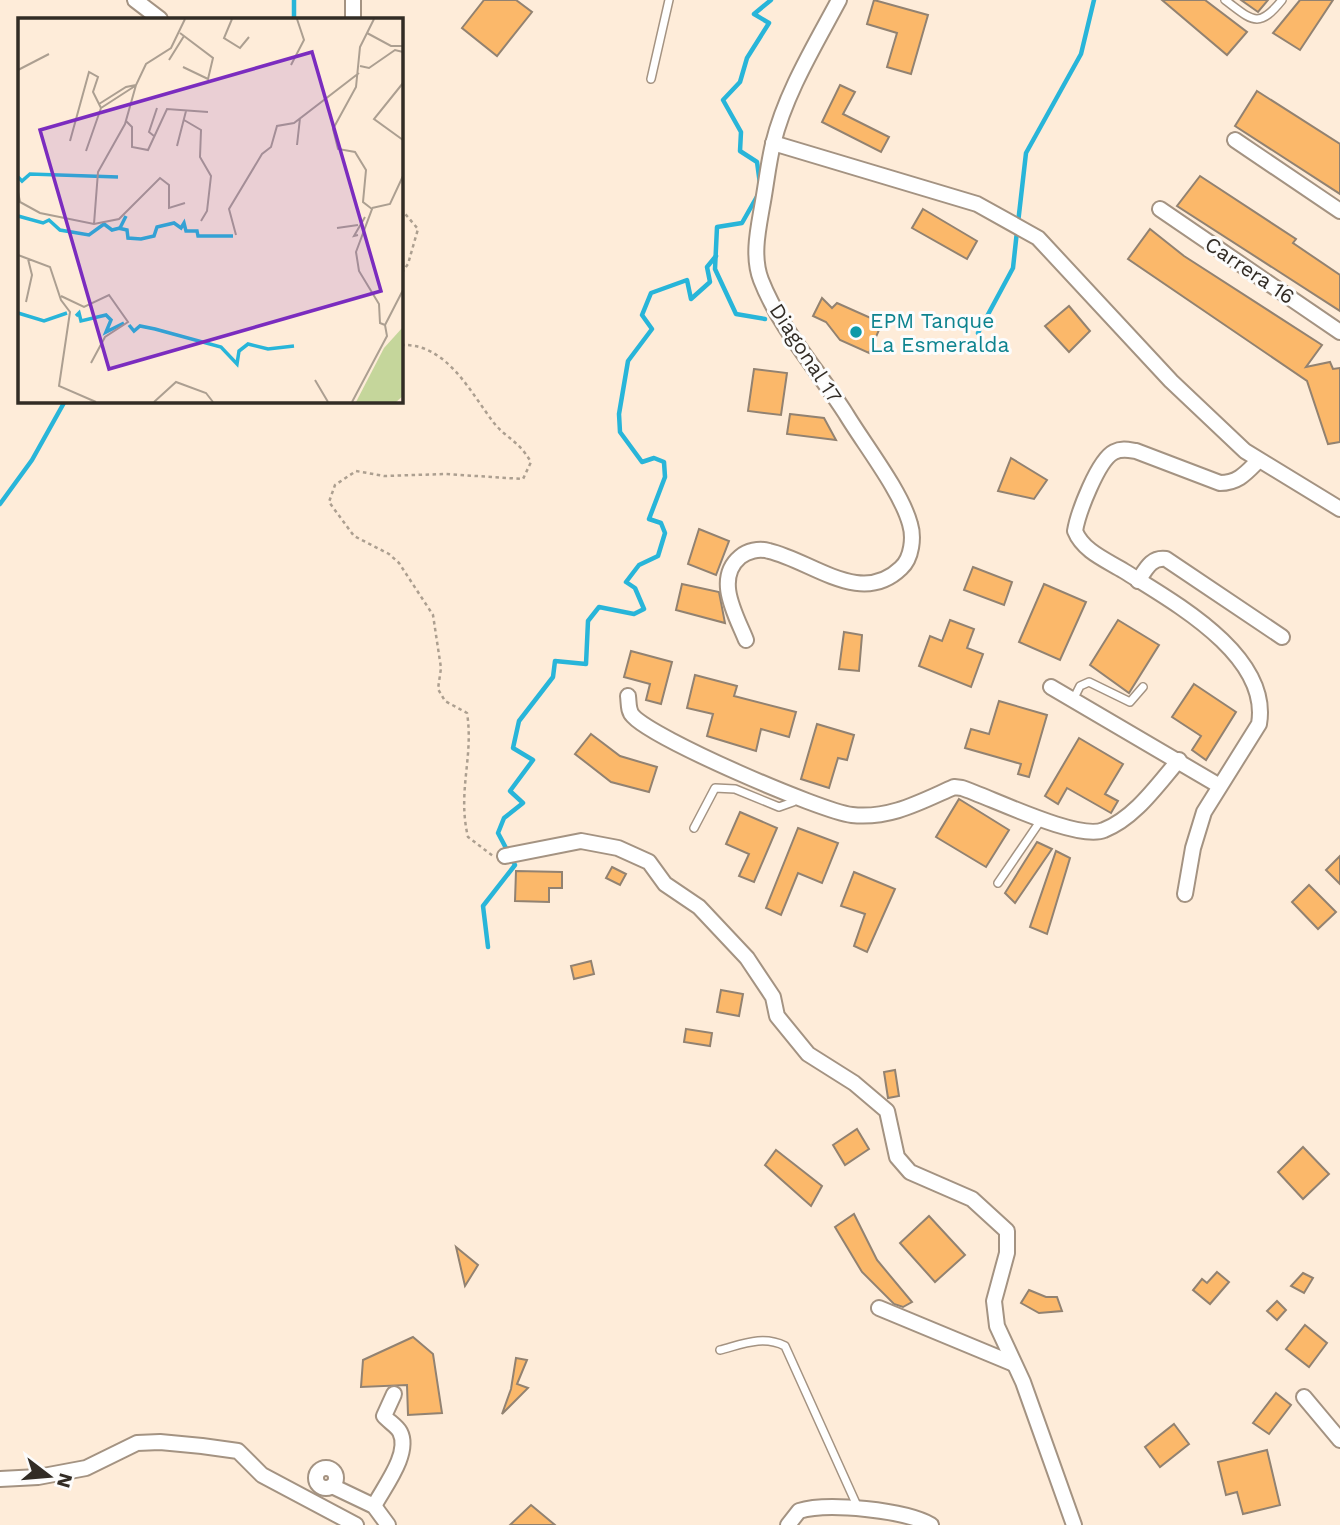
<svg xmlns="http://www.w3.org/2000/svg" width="1340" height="1525" font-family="'Work Sans',sans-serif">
  <rect width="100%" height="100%" fill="#feecd9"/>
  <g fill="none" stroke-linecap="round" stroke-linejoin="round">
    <g stroke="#28b5d9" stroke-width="4.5">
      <polyline points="294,0 294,19"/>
      <polyline points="760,184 757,162 740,151 741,132 723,100 740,82 747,58 769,23 754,14 771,0"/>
      <polyline points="759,193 742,223 717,227 715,269 736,314 765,319"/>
      <polyline points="1018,223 1026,153 1081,54 1094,0"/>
      <polyline points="978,333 1013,268 1017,231"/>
      <polyline points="0,504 32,460 65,401"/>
      <polyline points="488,947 483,906 515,865 498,833 504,818 523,803 510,791 533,760 513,748 519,721 553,677 555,661 586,664 588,621 599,607 634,614 644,609 635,588 626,582 639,565 658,556 665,533 661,523 649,519 665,477 664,462 654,458 642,462 620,432 619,414 628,361 652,329 642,315 651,293 687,280 691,299 710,282 707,267 716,256"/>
    </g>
  </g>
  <g fill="#fbb86a" stroke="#928271" stroke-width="2">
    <polygon points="484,0 516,0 532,12 497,56 462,28"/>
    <polygon points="874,0 928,15 911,74 887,67 897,33 867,24"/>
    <polygon points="1162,0 1205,0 1247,32 1227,55"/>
    <polygon points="1241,0 1268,0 1258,12"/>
    <polygon points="1300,0 1333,0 1300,50 1273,33"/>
    <polygon points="840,85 855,92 843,114 889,137 881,152 822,122"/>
    <polygon points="1257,91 1340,144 1340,194 1235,126"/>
    <polygon points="1200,176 1296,239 1293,243 1340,275 1340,311 1177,206"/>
    <polygon points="923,209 977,241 967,259 912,228"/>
    <polygon points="1150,229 1184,256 1322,345 1306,367 1330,362 1333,369 1340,368 1340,442 1328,444 1307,381 1128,259"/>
    <polygon points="822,298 832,308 837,303 882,323 869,353 840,340 826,322 813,316"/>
    <polygon points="1069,306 1090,331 1069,352 1045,326"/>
    <polygon points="754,369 787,373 781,415 748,411"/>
    <polygon points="790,414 824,418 836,440 787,434"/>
    <polygon points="1011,458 1047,480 1034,499 998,491"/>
    <polygon points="699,529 729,541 716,575 688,564"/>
    <polygon points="973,567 1012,582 1004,605 964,590"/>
    <polygon points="682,584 719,592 725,623 676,610"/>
    <polygon points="1044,584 1086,602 1060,660 1019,642"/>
    <polygon points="950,620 974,629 967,648 983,654 971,687 919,666 930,636 942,641"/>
    <polygon points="1118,620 1159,645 1129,693 1090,665"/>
    <polygon points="844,632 862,635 859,671 839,669"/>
    <polygon points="631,651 672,662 661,704 646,700 650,684 624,677"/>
    <polygon points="695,675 737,686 734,696 796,712 789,737 761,729 756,751 707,736 713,714 687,708"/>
    <polygon points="1194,684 1236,712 1206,760 1192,750 1201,736 1172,717"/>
    <polygon points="999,701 1047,715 1029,777 1018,774 1021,764 965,748 971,729 989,734"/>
    <polygon points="817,724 854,735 847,760 838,758 829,788 801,779"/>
    <polygon points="591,734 620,756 657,767 649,792 611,782 575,754"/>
    <polygon points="1079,738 1123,764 1105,794 1118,801 1111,813 1067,788 1058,804 1045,796"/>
    <polygon points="959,799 1009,830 986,867 936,837"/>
    <polygon points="740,812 777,828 754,882 739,876 749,854 726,844"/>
    <polygon points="798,828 838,843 822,883 798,873 781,915 766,908"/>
    <polygon points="1037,842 1052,849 1015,903 1005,893"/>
    <polygon points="1056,851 1070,858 1047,934 1030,927"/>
    <polygon points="1340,856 1340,884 1326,870"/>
    <polygon points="612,867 626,874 620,885 606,878"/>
    <polygon points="516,871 562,872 562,888 549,888 549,902 515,901"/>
    <polygon points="854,872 895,889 867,952 854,946 865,914 841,906"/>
    <polygon points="1309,885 1336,912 1318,929 1292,902"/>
    <polygon points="591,961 594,974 574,979 571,966"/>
    <polygon points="721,990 743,994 739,1016 717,1012"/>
    <polygon points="686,1029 712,1033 710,1046 684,1042"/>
    <polygon points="895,1070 899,1096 888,1098 884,1072"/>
    <polygon points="857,1129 869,1149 845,1165 833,1145"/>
    <polygon points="1303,1147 1329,1174 1303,1199 1278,1172"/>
    <polygon points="776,1150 822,1186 811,1206 765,1165"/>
    <polygon points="854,1214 877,1260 912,1302 903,1307 894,1304 862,1272 835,1227"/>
    <polygon points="929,1216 965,1255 935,1282 900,1243"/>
    <polygon points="456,1247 478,1265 465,1286"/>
    <polygon points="1217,1272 1229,1282 1210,1304 1193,1290 1202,1279 1207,1283"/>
    <polygon points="1303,1273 1313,1278 1304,1293 1291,1286"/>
    <polygon points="1029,1290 1046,1297 1057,1297 1062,1311 1039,1313 1021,1303"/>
    <polygon points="1277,1301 1286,1310 1277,1320 1267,1311"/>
    <polygon points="1305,1325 1327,1343 1309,1367 1286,1349"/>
    <polygon points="413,1337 433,1354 442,1413 408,1415 407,1385 361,1387 363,1360"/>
    <polygon points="516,1358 527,1360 517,1384 528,1388 502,1414 511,1389"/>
    <polygon points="1276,1393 1291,1405 1269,1434 1253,1423"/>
    <polygon points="1174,1424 1189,1444 1160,1467 1145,1447"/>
    <polygon points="1267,1450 1280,1505 1243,1514 1237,1492 1226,1495 1218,1462"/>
    <polygon points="531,1505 555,1525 510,1525"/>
  </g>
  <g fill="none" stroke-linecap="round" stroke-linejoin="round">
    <g stroke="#a49382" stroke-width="10">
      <g id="lane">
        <path d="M1225,0C1252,20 1258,30 1282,0"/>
        <polyline points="651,79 669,0"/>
        <polyline points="1073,700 1080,686 1089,682 1130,702 1143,687"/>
        <polyline points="694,828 715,788 735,789 779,807 793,802 796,795"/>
        <polyline points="998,883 1041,820"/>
        <path d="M720,1350C743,1344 763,1335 785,1346L859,1510"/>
      </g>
    </g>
    <g stroke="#a49382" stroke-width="18">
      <g id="street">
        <polyline points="135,0 160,19"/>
        <polyline points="353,0 353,19"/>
        <polyline points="1235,140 1340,211"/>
        <polyline points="773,143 977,204 1038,238 1171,381 1245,451 1340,509"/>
        <polyline points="1160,209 1340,332"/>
        <path d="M1138,581C1146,569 1151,557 1166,559L1282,637"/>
        <path d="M746,640C736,615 714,579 740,557C747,551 759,548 769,551C812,561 861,607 901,568C912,558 914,537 910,524C901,491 864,444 846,414C818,370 780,329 761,280C752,257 758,230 762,207C766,186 768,165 773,144C785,94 815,45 839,0"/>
        <polyline points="1051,687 1218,785"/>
        <path d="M628,696C629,704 628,711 633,716C654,739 820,811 852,815C890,819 920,802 954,787L962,788C992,798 1078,841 1104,830C1135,818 1158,784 1179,760"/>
        <polyline points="505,856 581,841 618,848 649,862 665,884 699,907 747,958 773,997 777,1016 808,1054 854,1083 887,1111 897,1157 910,1172 972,1199 1007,1231 1007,1253 994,1301 997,1326 1023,1382 1074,1525"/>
        <path d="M1185,894L1193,848L1204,812L1259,724C1271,655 1173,602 1124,571C1106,560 1083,551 1075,531C1078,513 1098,460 1114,452C1122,448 1129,450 1136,451L1220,483C1238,483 1246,473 1258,461"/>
        <polyline points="879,1308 1014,1364"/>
        <polyline points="1304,1397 1340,1440"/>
        <circle cx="326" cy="1478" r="10"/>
        <polyline points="0,1479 38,1477 86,1468 137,1443 160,1442 202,1446 238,1451 262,1475 356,1525"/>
        <polyline points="332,1486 374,1506 388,1525"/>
        <path d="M374,1506C384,1487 411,1453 400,1432C397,1426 388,1421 384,1416L394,1394"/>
        <path d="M788,1525L799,1511C827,1502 905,1510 931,1525"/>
      </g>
    </g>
    <g stroke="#ac9f90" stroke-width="2.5" stroke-dasharray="3.5 3.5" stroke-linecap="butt">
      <polyline points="401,209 418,229 408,264 401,274"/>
      <path d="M401,345C447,343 470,392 494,423C507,439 518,440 531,462L523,479L445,474L384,476L356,471L335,485L329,502L354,536L389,554L399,563L433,615L441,668L438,689L445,701L467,713C474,757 457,791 468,837L493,856"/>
    </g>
    <use href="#lane" stroke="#fff" stroke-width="7"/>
    <use href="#street" stroke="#fff" stroke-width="14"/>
  </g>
  <circle fill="#0f9aa8" stroke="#fcfcfc" stroke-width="2.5" cx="856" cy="332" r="7"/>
  <g text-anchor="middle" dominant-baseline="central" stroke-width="6" stroke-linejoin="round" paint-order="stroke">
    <g font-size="21" fill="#322c25" stroke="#fcfcfc">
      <text transform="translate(1250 270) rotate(34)">Carrera 16</text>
      <text transform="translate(806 353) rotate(57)">Diagonal 17</text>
    </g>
    <g font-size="21" fill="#0d838f" stroke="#fcfcfc" text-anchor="start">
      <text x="870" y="320">EPM Tanque<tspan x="870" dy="24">La Esmeralda</tspan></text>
    </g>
  </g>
  <g transform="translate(18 18)">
    <rect width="385" height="385" fill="#feecd9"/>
    <path d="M385,309V378L378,384H338L366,330Z" fill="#c5d69b"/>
    <path fill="none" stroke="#28b5d9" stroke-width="3.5" d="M0,159L4,163L12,156L100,159M0,198L25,205L31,202L42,212L71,217L86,206L94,212L102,210L108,198M100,210L109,212L110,220L123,221L136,218L139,209L156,205L163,210L166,205L168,213H179L180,218H215M0,295L26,303L49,295M58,298L61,295L63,303L88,297L93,302L88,314L106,305M111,307L116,313L122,308L137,311L203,329L219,346L221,333L230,326L250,331L276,328"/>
    <path fill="none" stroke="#ac9f91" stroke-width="2" d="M214,1L206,20L222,30L231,19M356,1L342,29L338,69L315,111L320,131L337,134L348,152L345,184L354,191L338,234L341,253L361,286L362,305L367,307M162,15L195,40L190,61L165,49M349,15L373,28H385M151,42L166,18M273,47L286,22L279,1M342,48L351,50L377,32L385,34M0,52L31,36M385,65L356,101L385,122M81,86L108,69L118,67M83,90L117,68M166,102L183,112L182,139L193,158L189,193L183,203M108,103L114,109V129L130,132L149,91L190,94M136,118L131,114L139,90M52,123L71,54L80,59L75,74L83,90M279,127L282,100M159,128L168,93M68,133L83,90M0,174L2,184L22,195L76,206L101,201L142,160L151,167V190L167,185M354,190L372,186L385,158M76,206L80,154L107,106L118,67L128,46L153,30L167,1M319,210L340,207M218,217L211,191L244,136L253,129L259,108L276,105L341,55M340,217L336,218L347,199M0,237L32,249L43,282L52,294L41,368L78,384M43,278L66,289L91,277L110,304L87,319L73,345M8,284L14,257L10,241M367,307L385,272M297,362L310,384M136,384L158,364L188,375L195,384M334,384L369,318L367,307"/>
    <path fill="#7b2cbf" fill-opacity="0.15" stroke="#7b2cbf" stroke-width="3.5" d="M294,34L363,273L91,351L22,112Z"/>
    <rect width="385" height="385" fill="none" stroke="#322c25" stroke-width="3.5"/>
  </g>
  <g transform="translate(49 1476) rotate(106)" stroke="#fcfcfc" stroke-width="5" paint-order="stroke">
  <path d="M0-5L12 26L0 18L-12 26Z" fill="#322c25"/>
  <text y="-10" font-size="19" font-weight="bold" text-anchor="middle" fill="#322c25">N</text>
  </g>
</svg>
